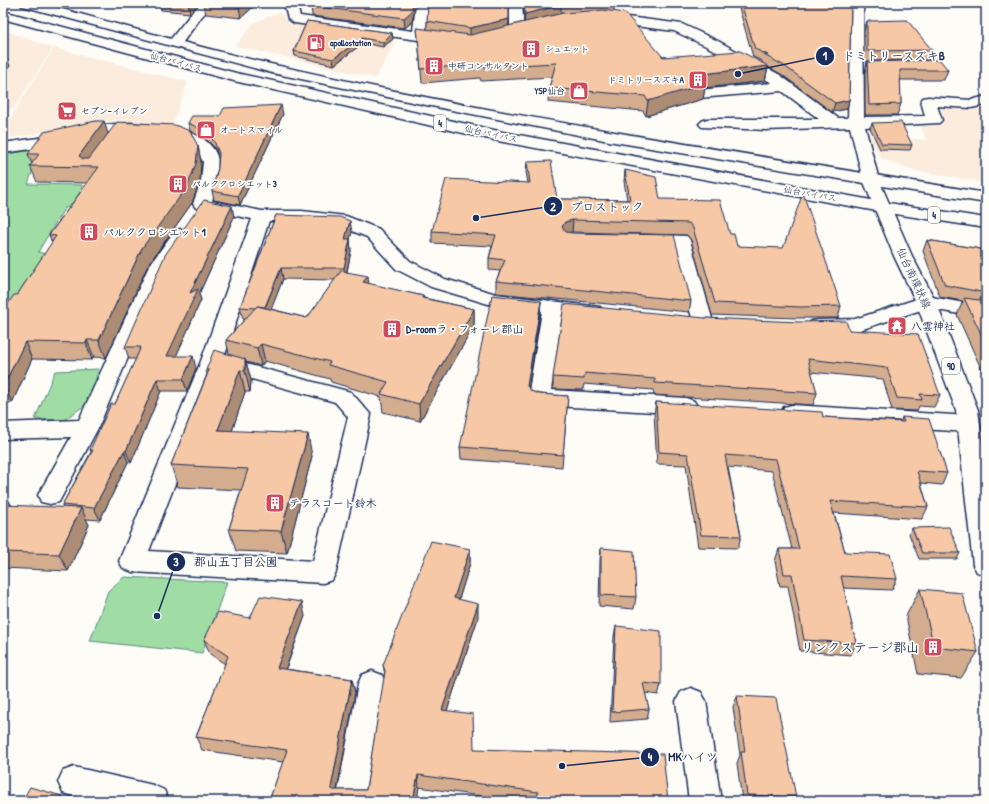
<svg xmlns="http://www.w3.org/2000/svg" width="989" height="804" font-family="'Patrick Hand','Klee One',sans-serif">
  <rect width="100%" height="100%" fill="#fdfcf7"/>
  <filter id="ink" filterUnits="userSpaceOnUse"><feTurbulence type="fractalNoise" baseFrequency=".025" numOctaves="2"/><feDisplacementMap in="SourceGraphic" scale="8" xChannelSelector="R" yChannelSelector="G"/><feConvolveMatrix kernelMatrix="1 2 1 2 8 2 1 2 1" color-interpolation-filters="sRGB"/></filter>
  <g filter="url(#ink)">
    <g fill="#fbecde">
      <polygon points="280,12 289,23 396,41 376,78 235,46 255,22"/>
      <polygon points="9,32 53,48 13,109 3,109 3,39"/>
      <polygon points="54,48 188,82 171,128 119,120 3,139 3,130"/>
      <polygon points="944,106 977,109 986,108 986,183 912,170 882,159 868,136 927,140 920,125 935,125 945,120 939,109"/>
    </g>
    <g fill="#9fdda5" stroke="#5d8682">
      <polygon points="40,149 28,184 82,185 80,201 64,209 38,252 66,259 3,309 3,182 6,154"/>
      <polygon points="99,369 88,403 64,420 35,419 55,371"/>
      <polygon points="124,577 227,582 202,653 90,641 108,591"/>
    </g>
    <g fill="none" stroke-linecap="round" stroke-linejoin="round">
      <g stroke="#1b2f5e" stroke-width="3">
        <g id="minor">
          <polygon points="202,3 215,3 202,16 180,46 170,46 168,43 170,40 194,10"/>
          <polygon points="284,3 296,3 300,16 413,31 416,3 428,3 426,33 445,36 447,39 445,42 440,43 294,23 288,19"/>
          <path d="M510,3H522L524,33L522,36C513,38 501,42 492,40L490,37L492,34L510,30Z"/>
          <polygon points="851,3 863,3 864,117 925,116 921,101 923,98 928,97 971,100 986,96 986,105 971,108 937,106 942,120 939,123 865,127 879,180 877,184 871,185 865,184 863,180 850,127 766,130 702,127 699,124 702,121 707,119 819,119 782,91 699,98 694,97 692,94 694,91 699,90 772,83 708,47 674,31 604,22 598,18 604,14 682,24 718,41 780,75 838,118 848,118"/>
          <path d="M130,123C160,127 211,125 219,162C222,173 215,190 212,201L262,211H302L346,216L379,229L410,261L445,279L496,294L600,307L603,311L600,315L593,317L562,314L551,390L686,398L694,401L697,406L694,411L686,414L539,405L531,402L528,397L542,311L495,306L431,287L396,269L367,237L337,225L302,221H269L224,358L351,392L371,415L336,572L332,580L323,583L132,572L123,568L119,561L201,361L252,219L196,208L193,204L201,181L203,162L195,146L179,139L130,133L102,135L53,146L3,153V143L53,136L102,125ZM219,370L335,402L348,417L313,561L149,551Z"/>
          <polygon points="181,229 187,230 190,234 167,266 98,428 59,502 50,504 41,502 38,495 71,437 3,439 3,423 79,420 149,266 175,230"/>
          <polygon points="645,234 687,236 690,240 713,322 710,327 703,328 696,327 693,322 673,245 639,243 636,239 639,235"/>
          <polygon points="926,296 986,307 986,319 927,308 857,331 818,332 811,331 808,326 811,321 818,320 855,319"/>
          <polygon points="792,405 969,416 977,418 980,424 977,430 969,432 792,421 784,419 781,413 784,407"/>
          <polygon points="372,671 382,675 386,684 368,801 336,801 358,684 362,675"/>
          <polygon points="691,688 701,692 706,701 721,801 689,801 676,701 681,692"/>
          <path d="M74,767L153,785L164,790L169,801C134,801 96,804 63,793L58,782L63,771Z"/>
        </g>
      </g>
      <g stroke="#1b2f5e" stroke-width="3">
        <polygon id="primary" points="871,175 877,176 879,180 912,256 936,302 978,410 986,469 986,576 977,572 973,565 956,410 916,302 894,256 863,180 865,176"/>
      </g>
      <g stroke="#1b2f5e" stroke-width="3">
        <g id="trunk">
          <path d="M20,3H40C118,24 196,47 275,65C510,119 748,154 986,193V203L614,142L431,106L272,73L22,6Z"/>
          <polygon points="3,11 236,73 503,132 882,202 986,218 986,228 882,212 503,142 234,81 3,19"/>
        </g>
      </g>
      <use href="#minor" fill="#fdfcf7" fill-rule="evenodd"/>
      <use href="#primary" fill="#fdfcf7" fill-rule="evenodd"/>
      <use href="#trunk" fill="#fdfcf7" fill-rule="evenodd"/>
    </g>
    <g fill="#d4ac8e" stroke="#1b2f5e" fill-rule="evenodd">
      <polygon points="160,3 200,3 190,13 161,10"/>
      <polygon points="204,3 267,3 264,6 254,6 241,18 206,14 203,4"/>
      <polygon points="416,3 412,22 405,28 312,16 311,6"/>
      <polygon points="523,3 614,3 614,11 663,57 762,63 762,61 753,57 739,8 740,3 851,3 849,100 847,109 832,112 781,74 768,67 765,81 705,88 703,99 646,116 643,111 548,102 549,88 552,77 481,81 480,78 422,83 417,28 427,30 427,21 509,26 524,22"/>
      <polygon points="307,21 392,33 393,39 383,47 363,43 334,65 295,56 294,51"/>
      <polygon points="867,21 932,50 928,60 864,61 864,31"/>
      <polygon points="867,62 948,70 944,80 900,80 901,104 897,115 865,115 865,72"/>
      <polygon points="283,114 240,205 214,200 212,191 218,168 218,157 216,149 207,140 190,131 188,123 220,116"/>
      <polygon points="872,123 912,145 910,150 880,149 870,128"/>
      <polygon points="108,133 198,146 201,162 200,181 192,203 148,265 106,358 94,357 92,360 32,359 12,403 3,403 3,311 17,295 52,243 49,235 87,183 37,182 30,166 32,164 28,154"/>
      <polygon points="527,162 557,199 627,200 624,181 625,170 660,199 730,234 737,246 841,306 838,318 797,318 712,315 691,240 687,235 572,232 569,232 691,301 689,312 496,293 496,281 500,271 489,270 489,258 492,246 432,243 432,231 528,183 526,172"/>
      <path d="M276,215L352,232L350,239L351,251L347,272L368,284L423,296L424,298L474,309V326L420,421L383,412L381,397L331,382L330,379L265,361L261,366L246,362L251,380L250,392H245L232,431L312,456L287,553L236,551L229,529L241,490L178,487L171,465L207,374L206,370L229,354L226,340L245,319H243L240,307ZM283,279L335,280L307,318L271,309Z"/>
      <polygon points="234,217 199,294 201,300 176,356 196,368 187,391 161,391 131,463 128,462 100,520 86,519 89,525 68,571 3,568 3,492 12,506 63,508 62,505 91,452 90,450 115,404 136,359 129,359 125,347"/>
      <polygon points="927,240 986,250 986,376 984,375 957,315 963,301 940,297 923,251"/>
      <polygon points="541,301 540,312 528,388 531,391 539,394 568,396 562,467 461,459 460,447"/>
      <polygon points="705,318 849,330 940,395 934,407 919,406 917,411 892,410 883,379 811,372 817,393 813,405 654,395 653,390 584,384 583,390 553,389 553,377"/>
      <polygon points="656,402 823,417 901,421 902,417 947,473 942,485 921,483 928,507 922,519 834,513 845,552 897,579 892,590 843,588 856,643 851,655 800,651 788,586 780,586 775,561 779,549 792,549 772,471 728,467 741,536 738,548 698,547 686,465 657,464 654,414"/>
      <polygon points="912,528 960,553 957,559 919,559 909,534"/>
      <polygon points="601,548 636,597 634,609 599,606 600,560"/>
      <polygon points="470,549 470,563 459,599 478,618 447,711 474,749 668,801 513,801 419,787 269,801 283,762 202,750 196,737 225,664 210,654 204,640 250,618 305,616 286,669 352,679 355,693 337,790 366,790 385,675 383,665"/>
      <polygon points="920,589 978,652 961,678 918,674 906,616"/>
      <polygon points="616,626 661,685 658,695 645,693 649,709 647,719 610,722 614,636"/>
      <polygon points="737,696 796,797 794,801 742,801 737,763 740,755 733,707"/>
    </g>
    <g fill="#ac8c74" stroke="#1b2f5e">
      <polygon points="188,3 200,3 190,13"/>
      <polygon points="244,3 254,3 254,6 241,18 239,7"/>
      <polygon points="264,3 267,3 264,6"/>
      <polygon points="413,3 416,3 412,22 405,28 404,18"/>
      <polygon points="561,5 561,16 524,25 525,14"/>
      <polygon points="509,19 508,30 470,38 470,28"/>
      <polygon points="392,33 393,39 383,47 383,42"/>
      <polygon points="362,38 363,43 334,65 333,59"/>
      <polygon points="3,49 10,66 3,74"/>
      <polygon points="768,66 765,81 705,88 703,99 646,116 648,101 696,75"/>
      <polygon points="849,100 847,109 832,112 835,103"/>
      <polygon points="281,105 283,114 240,205 238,196"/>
      <polygon points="104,121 109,137 88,167 79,156"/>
      <polygon points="198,146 201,162 200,181 192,203 148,265 106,358 99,340 142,248"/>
      <polygon points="232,206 234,217 199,294 201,300 171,368 167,356 190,293"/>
      <polygon points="573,220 572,232 565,233 562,227 565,222"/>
      <polygon points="350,221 352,232 346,251 345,239"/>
      <polygon points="350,239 351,251 345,280 344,268"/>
      <polygon points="281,268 283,279 267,320 265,308"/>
      <polygon points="368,276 370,293 363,282"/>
      <polygon points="541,301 540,312 527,398 527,386"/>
      <polygon points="474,309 474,326 420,421 419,404"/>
      <polygon points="87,340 94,357 92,360 86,343"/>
      <polygon points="25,342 32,359 12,403 4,385"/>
      <polygon points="261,344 265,361 261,366 257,348"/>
      <polygon points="193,356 196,368 187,391 183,379"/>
      <polygon points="245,359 251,380 250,392 245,371"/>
      <polygon points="240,370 245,392 225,452 218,430"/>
      <polygon points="157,379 161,391 131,463 126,451"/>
      <polygon points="308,434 312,456 287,553 281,531"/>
      <polygon points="124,451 128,462 100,520 94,508"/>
      <polygon points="4,492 13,508 3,513 3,494"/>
      <polygon points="81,508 89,525 68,571 59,554"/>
      <polygon points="470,549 470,563 455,612 454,598"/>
      <polygon points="302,602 305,616 281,681 277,668"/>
      <polygon points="478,604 478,618 443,723 442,710"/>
      <polygon points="352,679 355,693 335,801 331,788"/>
      <polygon points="418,775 419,787 417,801 413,801"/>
      <polygon points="62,796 65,801 59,801"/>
    </g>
    <g fill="#f6c8a5" stroke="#1b2f5e">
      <polygon points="204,3 244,3 239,7 203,4"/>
      <polygon points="312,3 413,3 412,11 404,18 311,6"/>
      <polygon points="428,3 509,3 509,19 470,28 427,21"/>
      <polygon points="524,3 589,3 561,5 525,14"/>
      <polygon points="741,3 851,3 849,100 835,103 783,65 764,55 768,55 755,49"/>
      <polygon points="603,10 625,13 663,57 740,51 768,66 696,75 693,79 695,83 705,84 648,101 645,96 549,88 556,63 481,67 480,64 421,69 417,28 470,35 563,13"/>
      <polygon points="907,20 932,50 867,51 867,21"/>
      <polygon points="307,21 392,33 383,42 362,38 333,59 294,51"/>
      <polygon points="940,60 948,70 900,70 901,104 869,105 867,62"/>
      <polygon points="281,105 238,196 212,191 218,168 219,153 214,141 205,131 188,123 192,116 220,116 224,108"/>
      <polygon points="96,121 104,121 79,156 83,159 89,159 117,122 175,125 190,131 198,146 196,164 187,187 142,248 99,340 87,340 86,343 25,342 4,385 3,385 3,311 14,295 17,295 56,236 49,235 99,167 30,166 39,154 28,154 44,132"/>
      <polygon points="901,122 912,145 882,144 872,123"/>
      <polygon points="551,161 557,199 630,200 625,170 656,177 660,199 720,200 730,234 734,234 737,246 783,248 803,193 841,306 800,307 715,303 693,228 689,223 573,220 565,222 562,227 566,232 573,233 674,235 691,301 496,281 505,260 489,258 496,235 432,231 446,179 530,183 527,162"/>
      <polygon points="204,200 232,206 190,293 198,289 167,356 193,356 183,379 157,379 126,451 124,451 94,508 62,505 93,450 90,450 111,404 115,404 141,347 125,347 165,255"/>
      <polygon points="276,215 340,217 350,221 345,239 350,239 344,268 281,268 265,307 257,306 255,308 240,307"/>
      <polygon points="927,240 986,250 986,293 945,285"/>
      <polygon points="341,271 368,276 363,282 423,296 422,298 474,309 419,404 381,394 388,382 328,365 330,362 261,344 257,348 226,340 257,306 307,318"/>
      <polygon points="492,295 541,301 527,386 531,391 539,394 568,396 563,455 460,447"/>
      <polygon points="964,298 986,301 986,344"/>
      <polygon points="564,304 705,318 800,322 846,321 849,330 918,334 940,395 920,394 922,400 897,398 887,368 808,359 817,393 655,383 655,379 585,373 584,379 553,377"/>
      <polygon points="214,350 245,359 245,371 240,370 218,430 308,434 281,531 229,529 248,469 171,465 209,370 206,370"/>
      <polygon points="656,402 822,412 823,417 904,422 902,417 929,419 947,473 917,471 928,507 830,501 845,552 890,554 897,579 841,576 856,643 804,640 792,574 784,574 779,549 799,549 776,459 725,455 741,536 701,535 688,454 659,452"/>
      <polygon points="3,505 81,508 59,554 3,552"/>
      <polygon points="949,527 960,553 922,553 912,528"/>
      <polygon points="431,541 470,549 454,598 478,604 442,710 473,714 474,749 663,754 668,801 538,801 538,792 418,775 413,801 269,801 287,750 196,737 228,656 204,640 218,612 250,618 260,596 302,602 277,668 352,679 331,788 333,790 366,790 385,671 383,665"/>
      <polygon points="601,548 634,551 636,597 601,595"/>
      <polygon points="920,589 962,593 978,652 934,647"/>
      <polygon points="616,626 661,631 661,685 643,683 649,709 612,712"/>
      <polygon points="737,696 776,698 796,797 747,795 741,752 745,752"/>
      <polygon points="30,787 62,796 59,801 22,801"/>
    </g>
  </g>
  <defs>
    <g id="fuel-square" transform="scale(1)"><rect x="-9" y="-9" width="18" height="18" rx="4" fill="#d1495b" stroke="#fdfcf7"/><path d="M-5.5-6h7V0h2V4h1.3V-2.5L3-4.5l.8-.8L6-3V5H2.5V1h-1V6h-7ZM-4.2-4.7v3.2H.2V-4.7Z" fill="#fff"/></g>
    <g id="building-square" transform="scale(1)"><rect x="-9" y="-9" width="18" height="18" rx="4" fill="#d1495b" stroke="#fdfcf7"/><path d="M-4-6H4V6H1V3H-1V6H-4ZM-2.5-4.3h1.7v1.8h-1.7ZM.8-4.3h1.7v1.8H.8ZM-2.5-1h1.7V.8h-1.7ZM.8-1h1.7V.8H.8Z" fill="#fff"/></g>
    <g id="shop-square" transform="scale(1)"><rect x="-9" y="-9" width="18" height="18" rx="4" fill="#d1495b" stroke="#fdfcf7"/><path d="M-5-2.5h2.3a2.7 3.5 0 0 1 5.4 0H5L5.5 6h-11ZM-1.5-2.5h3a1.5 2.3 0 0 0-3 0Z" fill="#fff"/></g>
    <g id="supermarket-square" transform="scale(1)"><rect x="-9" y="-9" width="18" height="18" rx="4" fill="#d1495b" stroke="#fdfcf7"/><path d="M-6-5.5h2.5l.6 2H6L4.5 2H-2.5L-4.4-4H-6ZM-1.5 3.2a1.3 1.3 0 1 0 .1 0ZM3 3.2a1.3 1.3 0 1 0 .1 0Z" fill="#fff"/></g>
    <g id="temple-square" transform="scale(1)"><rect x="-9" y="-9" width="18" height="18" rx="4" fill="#d1495b" stroke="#fdfcf7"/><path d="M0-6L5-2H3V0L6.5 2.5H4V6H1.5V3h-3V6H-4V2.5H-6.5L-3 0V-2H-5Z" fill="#fff"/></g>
  </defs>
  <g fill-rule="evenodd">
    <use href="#fuel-square" x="316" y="43"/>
    <use href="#building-square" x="531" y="49"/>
    <use href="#building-square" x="434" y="66"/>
    <use href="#building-square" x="698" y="80"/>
    <use href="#shop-square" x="579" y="91"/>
    <use href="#supermarket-square" x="67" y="111"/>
    <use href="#shop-square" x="206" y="130"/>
    <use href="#building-square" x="178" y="184"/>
    <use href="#building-square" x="89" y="232"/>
    <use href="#temple-square" x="897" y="326"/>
    <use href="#building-square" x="392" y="329"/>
    <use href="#building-square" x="275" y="503"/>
    <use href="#building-square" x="933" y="647"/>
  </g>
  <g text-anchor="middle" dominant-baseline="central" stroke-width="3.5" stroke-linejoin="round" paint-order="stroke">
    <g font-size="9" font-weight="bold" fill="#1b2f5e" stroke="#fdfcf7" text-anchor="start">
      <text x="330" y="43">apollostation</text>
      <text x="545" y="49">シュエット</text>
      <text x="448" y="66">中研コンサルタント</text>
      <text x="684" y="80" text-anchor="end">ドミトリースズキA</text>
      <text x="565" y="91" text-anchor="end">YSP仙台</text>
      <text x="81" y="111">セブン-イレブン</text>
      <text x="220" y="130">オートスマイル</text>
      <text x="192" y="184">パルククロシエット3</text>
    </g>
    <g font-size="9" fill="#1b2f5e" stroke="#fdfcf7">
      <text transform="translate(176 62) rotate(15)">仙台バイパス</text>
      <text transform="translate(491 134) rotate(12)">仙台バイパス</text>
      <text transform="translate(810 194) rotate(10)">仙台バイパス</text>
    </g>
    <g fill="#fdfcf7" stroke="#5f6c8c" stroke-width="1">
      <rect x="434" y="115" width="12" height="16" rx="3"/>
      <rect x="928" y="207" width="12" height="16" rx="3"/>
      <rect x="942" y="358" width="18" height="16" rx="3"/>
    </g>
    <g font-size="10" font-weight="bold" fill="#1b2f5e">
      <text x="440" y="123">4</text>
      <text x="934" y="215">4</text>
      <text x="951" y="366">90</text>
    </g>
    <g font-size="11" font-weight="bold" fill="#1b2f5e" stroke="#fdfcf7" text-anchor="start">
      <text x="103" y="232">パルククロシエット1</text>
      <text x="911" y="326">八雲神社</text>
      <text x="406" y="329">D-roomラ・フォーレ郡山</text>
      <text x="289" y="503">テラスコート鈴木</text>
    </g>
    <g font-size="11" fill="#1b2f5e" stroke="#fdfcf7">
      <text transform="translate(914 278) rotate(65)">仙台南環状線</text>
    </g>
    <g font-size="13" font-weight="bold" fill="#1b2f5e" stroke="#fdfcf7" text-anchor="end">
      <text x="919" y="647">リンクステージ郡山</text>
    </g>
  </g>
  <path fill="none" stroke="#1b2f5e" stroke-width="1.5" d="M738 74L825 56M476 218L553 206M157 616L176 562M562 766L650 757"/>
  <g fill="#1b2f5e" stroke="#fdfcf7" stroke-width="1.5">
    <circle cx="738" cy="74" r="4"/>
    <circle cx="476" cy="218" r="4"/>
    <circle cx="157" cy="616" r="4"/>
    <circle cx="562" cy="766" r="4"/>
    <circle cx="825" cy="56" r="10"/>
    <circle cx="553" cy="206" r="10"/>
    <circle cx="176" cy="562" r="10"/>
    <circle cx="650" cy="757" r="10"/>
  </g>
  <g font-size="12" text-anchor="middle" font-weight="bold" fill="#fff">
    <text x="825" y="60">1</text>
    <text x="553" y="211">2</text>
    <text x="176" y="566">3</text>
    <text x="650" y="761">4</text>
  </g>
  <g font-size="12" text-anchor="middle" font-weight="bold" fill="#1b2f5e" stroke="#fdfcf7" stroke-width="3.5" stroke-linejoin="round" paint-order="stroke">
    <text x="894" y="60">ドミトリースズキB</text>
    <text x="607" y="211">プロストック</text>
    <text x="236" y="566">郡山五丁目公園</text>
    <text x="693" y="761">MKハイツ</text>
  </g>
  <rect width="989" height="804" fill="none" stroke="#fdfcf7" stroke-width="16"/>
  <rect x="8" y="8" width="973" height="788" fill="none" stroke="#1b2f5e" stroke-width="1.5" filter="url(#ink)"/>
</svg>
